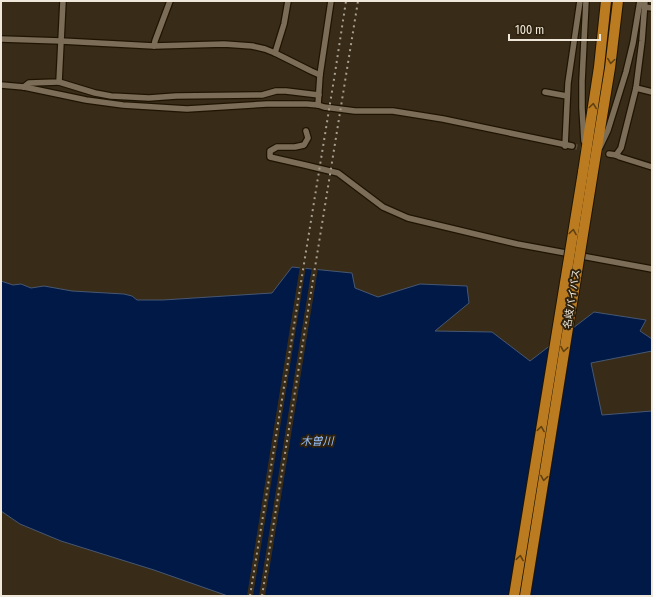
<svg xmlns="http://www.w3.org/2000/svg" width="653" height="597" font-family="'Fira Sans Condensed','Noto Sans JP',sans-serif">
  <rect width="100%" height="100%" fill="#382c18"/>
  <polygon fill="#001946" stroke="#475772" points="292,267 352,273 355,288 378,297 420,284 467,286 469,303 435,331 492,332 530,361 594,312 646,320 640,331 652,339 652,351 591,363 602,415 652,411 652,596 228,596 154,570 61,541 20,524 1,511 1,281 13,285 21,284 31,288 44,286 72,291 124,294 132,296 137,300 163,300 272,293"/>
  <g fill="#382c18">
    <polygon points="300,266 306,266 253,596 247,596"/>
    <polygon points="312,267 318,268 265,596 259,596"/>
  </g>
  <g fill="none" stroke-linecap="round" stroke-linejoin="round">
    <polyline stroke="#534835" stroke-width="5.5" stroke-dasharray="5.5 3" stroke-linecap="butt" points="572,146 609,154"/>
    <g stroke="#1f1402" stroke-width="8">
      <g id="street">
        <polyline points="644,7 652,8"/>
        <polyline points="1,39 61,41 154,46 224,44 252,46 265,49 275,53 311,71 320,75"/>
        <polyline points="154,46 155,41 170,1"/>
        <polyline points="275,53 284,24 288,1"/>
        <polyline points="59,82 95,93 111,96 149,98 176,96 262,95 276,91 286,91 319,95"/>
        <polyline points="1,85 24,87 86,100 123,105 187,109 267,104 307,104 318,105 324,107 355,111 393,111 443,119 572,146"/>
        <polyline points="24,87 29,83 59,82 63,1"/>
        <polyline points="636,88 652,92"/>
        <polyline points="545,92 567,96"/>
        <polyline points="318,105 320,75 331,1"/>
        <polyline points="306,131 308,138 304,145 295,147 277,147 270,151 270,157 305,165 338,173 383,207 408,218 517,244 652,269"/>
        <polyline points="584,141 582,108 582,81 586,1"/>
        <polyline points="565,146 568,83 580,1"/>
        <polyline points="600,147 608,130 626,72 633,43 640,1"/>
        <polyline points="609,154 616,155 620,157 652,167"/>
        <polyline points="616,155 621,148 636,88 642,41 645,1"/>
      </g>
    </g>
    <g stroke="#1f1402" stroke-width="12">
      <g id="highway">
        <polyline points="583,172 599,67 606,1"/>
        <polyline points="593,172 610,68 618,1"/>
      </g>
    </g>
    <use href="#street" stroke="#7b6d57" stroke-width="5.5"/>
    <use href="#highway" stroke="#bb7b20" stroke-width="10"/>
    <g stroke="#a89f90" stroke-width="2" stroke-dasharray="2 4" stroke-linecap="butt">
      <polyline points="250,596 335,73 346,1"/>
      <polyline points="262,596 358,1"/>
    </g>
    <g stroke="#1f1402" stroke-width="12" stroke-linecap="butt">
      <g id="highway-bridge">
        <polyline points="514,596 583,172"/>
        <polyline points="525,596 593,172"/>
      </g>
    </g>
    <use href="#highway-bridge" stroke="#bb7b20" stroke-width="10"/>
  </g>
  <defs><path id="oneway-chevron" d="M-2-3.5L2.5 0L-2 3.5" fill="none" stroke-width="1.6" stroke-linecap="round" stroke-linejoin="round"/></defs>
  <g stroke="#5f4114">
    <use href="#oneway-chevron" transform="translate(611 61) rotate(98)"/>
    <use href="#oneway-chevron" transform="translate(593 106) rotate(-82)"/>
    <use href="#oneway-chevron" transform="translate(573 232) rotate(-81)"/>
    <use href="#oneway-chevron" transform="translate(564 349) rotate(99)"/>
    <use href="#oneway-chevron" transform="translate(541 429) rotate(-81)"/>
    <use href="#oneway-chevron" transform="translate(544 478) rotate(99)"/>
    <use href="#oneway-chevron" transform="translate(520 558) rotate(-81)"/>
  </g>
  <g text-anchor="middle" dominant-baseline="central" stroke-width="4" stroke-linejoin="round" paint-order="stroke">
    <g font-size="10" fill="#eee7da" stroke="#2e220e">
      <text transform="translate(572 299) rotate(-81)">名岐バイパス</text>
    </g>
    <g font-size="11" font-style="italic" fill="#97c0fd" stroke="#2e220e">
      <text x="317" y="441">木曽川</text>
    </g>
  </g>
  <rect width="653" height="597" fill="none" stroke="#eee7da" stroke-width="4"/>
  <path d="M509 34v6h91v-6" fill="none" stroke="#eee7da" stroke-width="2"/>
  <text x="515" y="34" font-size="12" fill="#eee7da" stroke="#2e220e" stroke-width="3" paint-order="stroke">100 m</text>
</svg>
